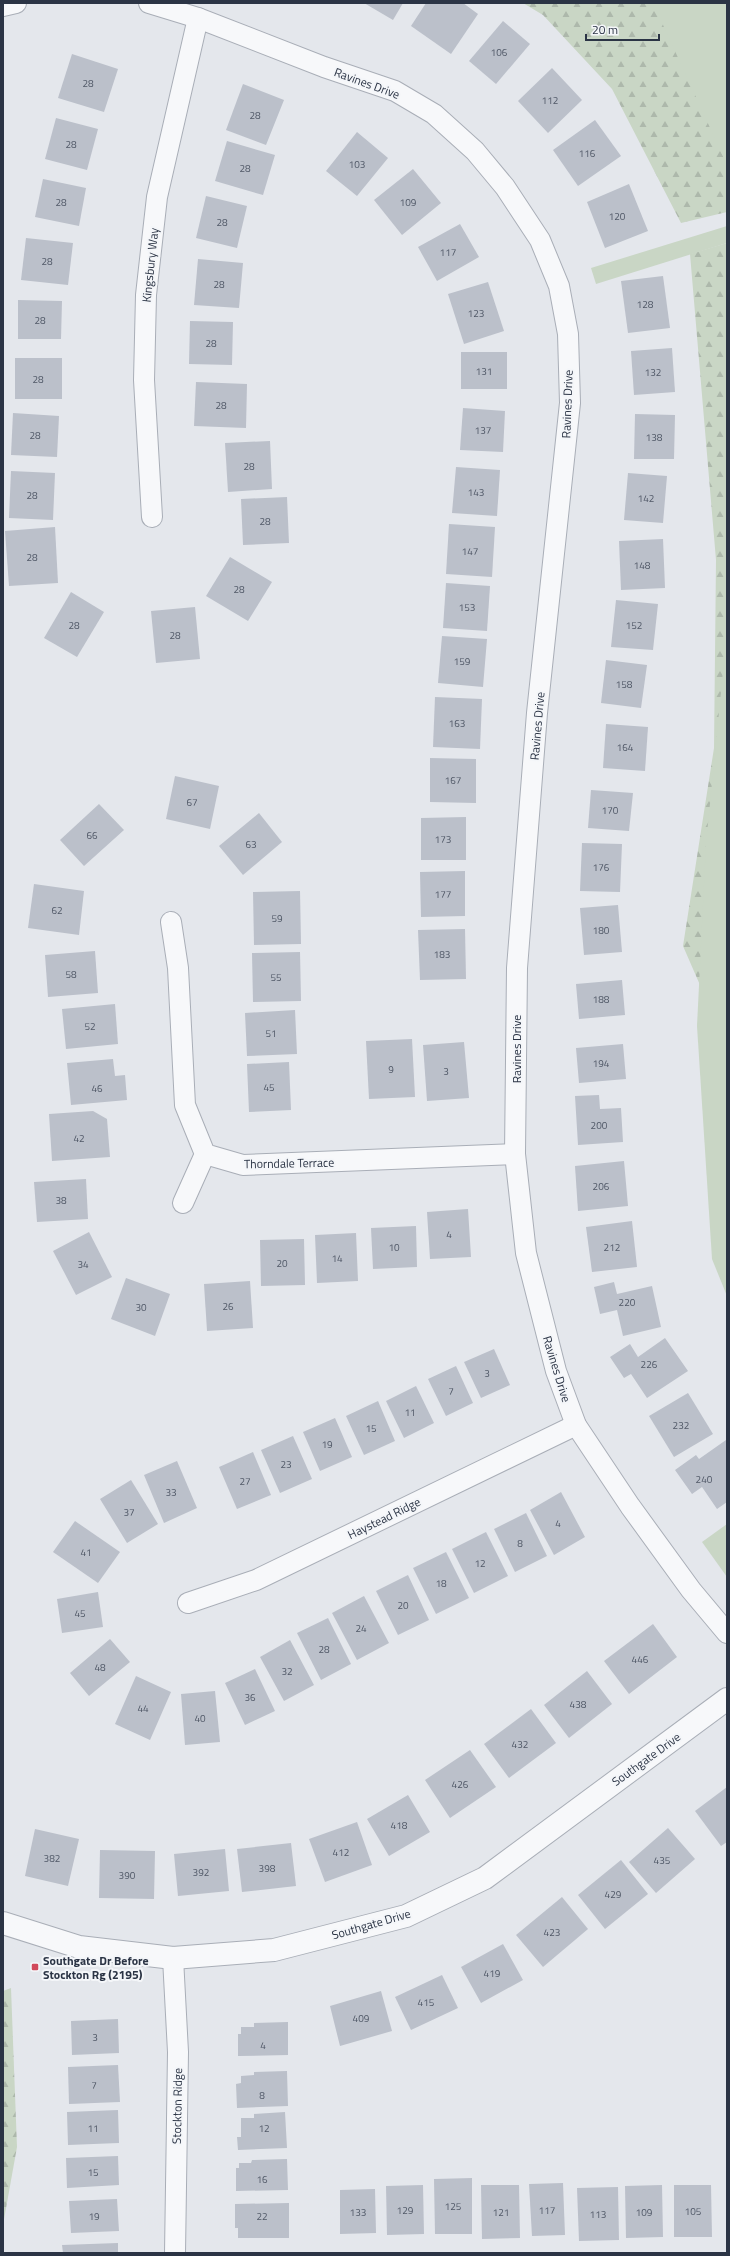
<svg xmlns="http://www.w3.org/2000/svg" width="730" height="2256" font-family="'Titillium Web',sans-serif">
  <defs>
    <pattern id="forest-firs" width="22" height="20" patternUnits="userSpaceOnUse"><rect width="22" height="20" fill="#c9d6c5"/><path d="M5 1l3.5 6h-7zM16 11l3.5 6h-7z" fill="#adb8ab"/></pattern>
  </defs>
  <rect width="100%" height="100%" fill="#e4e7ec"/>
  <g fill="url(#forest-firs)">
    <polygon points="523,3 727,3 727,212 681,223 612,89 543,15"/>
    <polygon points="727,243 727,1034 717,1024 683,946 714,748 716,560 690,254"/>
    <polygon points="11,1988 17,2147 3,2225 3,1991"/>
  </g>
  <g fill="#c9d6c5">
    <polygon points="653,3 727,3 727,165"/>
    <polygon points="727,226 727,243 596,284 591,268"/>
    <polygon points="727,631 727,1296 712,1259 697,1026 706,844"/>
    <polygon points="727,1524 727,1577 702,1542"/>
  </g>
  <g fill="#bbc0ca">
    <polygon points="364,3 403,3 393,20"/>
    <polygon points="426,3 463,3 478,14 451,54 411,26"/>
    <polygon points="503,21 530,44 496,84 469,61"/>
    <polygon points="72,54 118,69 104,112 58,98"/>
    <polygon points="552,68 582,100 548,133 518,101"/>
    <polygon points="243,84 284,100 266,145 226,130"/>
    <polygon points="56,118 98,129 87,170 45,159"/>
    <polygon points="595,120 621,156 578,186 553,150"/>
    <polygon points="357,132 388,158 357,196 326,171"/>
    <polygon points="227,141 275,155 263,195 215,181"/>
    <polygon points="413,169 441,203 402,235 374,200"/>
    <polygon points="43,179 86,188 79,226 35,217"/>
    <polygon points="629,184 648,231 605,248 587,202"/>
    <polygon points="206,196 247,206 237,248 196,238"/>
    <polygon points="460,224 479,257 437,281 418,247"/>
    <polygon points="26,238 73,243 68,285 21,280"/>
    <polygon points="198,259 243,263 239,308 194,305"/>
    <polygon points="663,276 670,328 628,333 621,281"/>
    <polygon points="488,282 504,331 464,344 448,294"/>
    <polygon points="18,300 62,301 61,339 18,339"/>
    <polygon points="190,321 233,322 232,365 189,364"/>
    <polygon points="672,348 675,392 634,395 631,351"/>
    <rect x="461" y="352" width="46" height="37"/>
    <rect x="15" y="358" width="47" height="41"/>
    <polygon points="196,382 247,384 246,428 194,426"/>
    <polygon points="463,408 505,411 503,452 460,450"/>
    <polygon points="13,413 59,416 57,457 11,455"/>
    <polygon points="635,414 675,415 674,459 634,459"/>
    <polygon points="270,441 272,489 228,492 225,443"/>
    <polygon points="456,467 500,470 497,516 452,513"/>
    <polygon points="11,471 55,473 53,520 9,518"/>
    <polygon points="628,473 667,476 663,523 624,520"/>
    <polygon points="287,497 289,543 243,545 241,499"/>
    <polygon points="449,524 495,527 492,577 446,574"/>
    <polygon points="55,527 58,583 9,586 5,531"/>
    <polygon points="663,539 665,588 621,590 619,541"/>
    <polygon points="230,557 272,582 248,621 206,596"/>
    <polygon points="446,583 490,586 487,631 443,628"/>
    <polygon points="71,592 104,612 77,657 44,638"/>
    <polygon points="616,600 658,604 653,650 611,647"/>
    <polygon points="195,607 200,659 156,663 151,611"/>
    <polygon points="442,636 487,639 483,687 438,683"/>
    <polygon points="606,660 647,665 641,708 601,703"/>
    <polygon points="435,697 482,699 480,749 433,747"/>
    <polygon points="606,724 648,727 645,771 603,768"/>
    <polygon points="430,758 476,759 476,803 430,802"/>
    <polygon points="175,776 219,786 210,829 166,819"/>
    <polygon points="591,790 633,793 629,831 588,828"/>
    <polygon points="99,804 124,830 84,866 60,840"/>
    <polygon points="259,813 282,842 243,875 219,846"/>
    <polygon points="466,817 466,860 421,860 421,818"/>
    <polygon points="582,843 622,844 620,892 580,891"/>
    <polygon points="465,871 465,916 421,917 420,872"/>
    <polygon points="34,884 84,891 79,935 28,928"/>
    <polygon points="300,891 301,944 254,945 253,892"/>
    <polygon points="618,905 622,952 584,955 580,908"/>
    <polygon points="465,929 466,979 420,980 418,930"/>
    <polygon points="95,951 98,993 48,997 45,955"/>
    <polygon points="300,952 301,1001 253,1002 252,953"/>
    <polygon points="622,980 625,1015 579,1019 576,984"/>
    <polygon points="115,1004 118,1044 66,1049 62,1009"/>
    <polygon points="295,1010 297,1054 247,1056 245,1013"/>
    <polygon points="412,1039 415,1097 369,1099 366,1041"/>
    <polygon points="464,1042 469,1098 427,1101 423,1045"/>
    <polygon points="623,1044 626,1079 579,1083 576,1048"/>
    <polygon points="113,1059 115,1076 125,1075 127,1100 71,1105 67,1063"/>
    <polygon points="289,1062 291,1110 249,1112 247,1064"/>
    <polygon points="599,1095 600,1109 621,1108 623,1142 578,1145 575,1096"/>
    <polygon points="93,1111 107,1119 110,1157 52,1161 49,1114"/>
    <polygon points="624,1161 628,1206 578,1211 575,1166"/>
    <polygon points="86,1179 88,1219 37,1222 34,1182"/>
    <polygon points="468,1209 471,1257 430,1259 427,1212"/>
    <polygon points="632,1221 637,1267 592,1272 586,1227"/>
    <polygon points="416,1226 417,1267 373,1269 371,1228"/>
    <polygon points="89,1232 112,1277 76,1295 53,1251"/>
    <polygon points="356,1233 358,1281 317,1283 315,1235"/>
    <polygon points="304,1239 305,1285 261,1286 260,1240"/>
    <polygon points="126,1278 170,1294 155,1336 111,1319"/>
    <polygon points="250,1281 253,1328 207,1331 204,1284"/>
    <polygon points="614,1282 617,1294 652,1286 661,1327 623,1336 617,1310 600,1314 594,1287"/>
    <polygon points="665,1338 688,1371 647,1398 631,1374 624,1378 610,1357 630,1344 638,1357"/>
    <polygon points="494,1349 510,1385 481,1398 464,1362"/>
    <polygon points="456,1366 473,1403 446,1416 428,1379"/>
    <polygon points="416,1386 434,1423 404,1438 386,1401"/>
    <polygon points="688,1393 713,1434 674,1457 649,1416"/>
    <polygon points="378,1401 395,1441 364,1455 346,1416"/>
    <polygon points="335,1418 352,1457 320,1471 303,1432"/>
    <polygon points="293,1436 312,1479 280,1493 261,1450"/>
    <polygon points="726,1440 727,1502 717,1509 702,1487 692,1494 675,1470 696,1455 699,1459"/>
    <polygon points="253,1452 271,1495 237,1509 219,1467"/>
    <polygon points="177,1461 197,1508 164,1523 144,1475"/>
    <polygon points="131,1480 158,1524 127,1543 100,1499"/>
    <polygon points="561,1492 585,1537 554,1555 530,1510"/>
    <polygon points="526,1513 547,1556 515,1572 494,1529"/>
    <polygon points="75,1521 120,1552 98,1583 53,1552"/>
    <polygon points="486,1532 508,1576 474,1593 452,1549"/>
    <polygon points="446,1552 469,1598 436,1614 413,1568"/>
    <polygon points="408,1575 429,1620 398,1635 376,1591"/>
    <polygon points="98,1592 103,1627 62,1633 57,1599"/>
    <polygon points="364,1596 389,1643 357,1660 332,1613"/>
    <polygon points="328,1618 351,1664 321,1680 297,1633"/>
    <polygon points="653,1624 677,1657 629,1694 604,1661"/>
    <polygon points="110,1639 130,1662 89,1696 70,1673"/>
    <polygon points="290,1640 314,1685 284,1701 260,1657"/>
    <polygon points="255,1669 275,1711 245,1725 225,1683"/>
    <polygon points="587,1671 612,1704 569,1738 544,1705"/>
    <polygon points="136,1676 171,1692 150,1740 115,1724"/>
    <polygon points="215,1691 220,1742 185,1745 181,1694"/>
    <polygon points="531,1709 556,1743 509,1778 484,1744"/>
    <polygon points="470,1750 496,1787 450,1818 425,1780"/>
    <polygon points="727,1787 727,1842 721,1846 695,1811"/>
    <polygon points="408,1795 430,1832 389,1856 367,1819"/>
    <polygon points="357,1822 372,1865 325,1882 309,1839"/>
    <polygon points="668,1828 695,1859 656,1893 629,1862"/>
    <polygon points="35,1829 79,1839 68,1886 25,1876"/>
    <polygon points="291,1843 296,1886 242,1892 237,1849"/>
    <polygon points="225,1849 229,1891 178,1896 174,1854"/>
    <polygon points="100,1850 155,1851 154,1899 99,1898"/>
    <polygon points="621,1860 648,1894 605,1929 578,1895"/>
    <polygon points="562,1897 588,1929 543,1967 516,1935"/>
    <polygon points="503,1944 523,1980 481,2003 461,1967"/>
    <polygon points="442,1975 458,2008 411,2030 395,1997"/>
    <polygon points="381,1991 392,2031 340,2046 330,2006"/>
    <polygon points="118,2019 119,2053 72,2055 71,2021"/>
    <polygon points="288,2022 288,2055 238,2056 238,2034 241,2034 241,2027 254,2027 254,2023"/>
    <polygon points="118,2065 120,2102 69,2104 68,2067"/>
    <polygon points="287,2071 288,2106 237,2108 236,2084 241,2083 241,2076 254,2075 254,2072"/>
    <polygon points="118,2110 119,2143 68,2145 67,2112"/>
    <polygon points="285,2112 287,2148 238,2150 237,2137 241,2137 241,2118 254,2118 254,2114"/>
    <polygon points="118,2156 119,2185 67,2188 66,2158"/>
    <polygon points="287,2159 288,2190 236,2191 236,2168 239,2168 239,2163 251,2163 252,2160"/>
    <polygon points="472,2178 472,2234 435,2234 434,2179"/>
    <polygon points="563,2183 565,2235 532,2236 529,2184"/>
    <polygon points="423,2185 424,2234 387,2235 386,2186"/>
    <polygon points="481,2185 519,2185 520,2238 482,2239"/>
    <polygon points="662,2185 663,2237 626,2238 625,2186"/>
    <polygon points="674,2185 711,2185 712,2237 674,2237"/>
    <polygon points="618,2187 619,2240 579,2241 577,2188"/>
    <polygon points="375,2189 376,2233 340,2234 340,2190"/>
    <polygon points="117,2199 119,2231 71,2233 69,2201"/>
    <polygon points="289,2203 289,2238 238,2238 238,2228 235,2228 235,2204"/>
    <polygon points="118,2243 118,2253 63,2253 62,2245"/>
  </g>
  <g fill="none" stroke-linecap="round" stroke-linejoin="round">
    <g stroke="#a9aeb7" stroke-width="22">
      <g id="minor">
        <polyline points="149,3 198,18 324,67 395,91 434,114 475,151 505,187 540,240 559,286 568,334 570,403 537,713 517,968 515,1154 526,1253 556,1371 576,1425 630,1506 691,1590 727,1633"/>
        <polyline points="3,6 16,3"/>
        <polyline points="152,517 144,380 146,295 157,197 198,18"/>
        <polyline points="171,922 178,968 185,1105 205,1154 243,1165 515,1154"/>
        <polyline points="183,1203 205,1154"/>
        <polyline points="188,1603 256,1580 576,1425"/>
        <polyline points="173,1958 178,2052 175,2253"/>
      </g>
    </g>
    <g stroke="#a9aeb7" stroke-width="24">
      <polyline id="tertiary" points="3,1923 79,1947 173,1958 274,1950 406,1916 485,1878 727,1699"/>
    </g>
    <use href="#minor" stroke="#f7f8fa" stroke-width="20"/>
    <use href="#tertiary" stroke="#f7f8fa" stroke-width="22"/>
  </g>
  <rect fill="#d1495b" stroke="#f4f6f9" stroke-width="1.5" x="31" y="1963" width="8" height="8" rx="2"/>
  <g text-anchor="middle" dominant-baseline="central" stroke-width="4" stroke-linejoin="round" paint-order="stroke">
    <g font-size="10" fill="#4f5766">
      <text x="499" y="52">106</text>
      <text x="88" y="83">28</text>
      <text x="550" y="100">112</text>
      <text x="255" y="115">28</text>
      <text x="71" y="144">28</text>
      <text x="587" y="153">116</text>
      <text x="357" y="164">103</text>
      <text x="245" y="168">28</text>
      <text x="61" y="202">28</text>
      <text x="408" y="202">109</text>
      <text x="617" y="216">120</text>
      <text x="222" y="222">28</text>
      <text x="448" y="252">117</text>
      <text x="47" y="261">28</text>
      <text x="219" y="284">28</text>
      <text x="645" y="304">128</text>
      <text x="476" y="313">123</text>
      <text x="40" y="320">28</text>
      <text x="211" y="343">28</text>
      <text x="484" y="371">131</text>
      <text x="653" y="372">132</text>
      <text x="38" y="379">28</text>
      <text x="221" y="405">28</text>
      <text x="483" y="430">137</text>
      <text x="35" y="435">28</text>
      <text x="654" y="437">138</text>
      <text x="249" y="466">28</text>
      <text x="476" y="492">143</text>
      <text x="32" y="495">28</text>
      <text x="646" y="498">142</text>
      <text x="265" y="521">28</text>
      <text x="470" y="551">147</text>
      <text x="32" y="557">28</text>
      <text x="642" y="565">148</text>
      <text x="239" y="589">28</text>
      <text x="467" y="607">153</text>
      <text x="74" y="625">28</text>
      <text x="634" y="625">152</text>
      <text x="175" y="635">28</text>
      <text x="462" y="661">159</text>
      <text x="624" y="684">158</text>
      <text x="457" y="723">163</text>
      <text x="625" y="747">164</text>
      <text x="453" y="780">167</text>
      <text x="192" y="802">67</text>
      <text x="610" y="810">170</text>
      <text x="92" y="835">66</text>
      <text x="443" y="839">173</text>
      <text x="251" y="844">63</text>
      <text x="601" y="867">176</text>
      <text x="443" y="894">177</text>
      <text x="57" y="910">62</text>
      <text x="277" y="918">59</text>
      <text x="601" y="930">180</text>
      <text x="442" y="954">183</text>
      <text x="71" y="974">58</text>
      <text x="276" y="977">55</text>
      <text x="601" y="999">188</text>
      <text x="90" y="1026">52</text>
      <text x="271" y="1033">51</text>
      <text x="601" y="1063">194</text>
      <text x="391" y="1069">9</text>
      <text x="446" y="1071">3</text>
      <text x="269" y="1087">45</text>
      <text x="97" y="1088">46</text>
      <text x="599" y="1125">200</text>
      <text x="79" y="1138">42</text>
      <text x="601" y="1186">206</text>
      <text x="61" y="1200">38</text>
      <text x="449" y="1234">4</text>
      <text x="394" y="1247">10</text>
      <text x="612" y="1247">212</text>
      <text x="337" y="1258">14</text>
      <text x="282" y="1263">20</text>
      <text x="83" y="1264">34</text>
      <text x="627" y="1302">220</text>
      <text x="228" y="1306">26</text>
      <text x="141" y="1307">30</text>
      <text x="649" y="1364">226</text>
      <text x="487" y="1373">3</text>
      <text x="451" y="1391">7</text>
      <text x="410" y="1412">11</text>
      <text x="681" y="1425">232</text>
      <text x="371" y="1428">15</text>
      <text x="327" y="1444">19</text>
      <text x="286" y="1464">23</text>
      <text x="704" y="1479">240</text>
      <text x="245" y="1481">27</text>
      <text x="171" y="1492">33</text>
      <text x="129" y="1512">37</text>
      <text x="558" y="1523">4</text>
      <text x="520" y="1543">8</text>
      <text x="86" y="1552">41</text>
      <text x="480" y="1563">12</text>
      <text x="441" y="1583">18</text>
      <text x="403" y="1605">20</text>
      <text x="80" y="1613">45</text>
      <text x="361" y="1628">24</text>
      <text x="324" y="1649">28</text>
      <text x="640" y="1659">446</text>
      <text x="100" y="1667">48</text>
      <text x="287" y="1671">32</text>
      <text x="250" y="1697">36</text>
      <text x="578" y="1704">438</text>
      <text x="143" y="1708">44</text>
      <text x="200" y="1718">40</text>
      <text x="520" y="1744">432</text>
      <text x="460" y="1784">426</text>
      <text x="399" y="1825">418</text>
      <text x="341" y="1852">412</text>
      <text x="52" y="1858">382</text>
      <text x="662" y="1860">435</text>
      <text x="267" y="1868">398</text>
      <text x="201" y="1872">392</text>
      <text x="127" y="1875">390</text>
      <text x="613" y="1894">429</text>
      <text x="552" y="1932">423</text>
      <text x="492" y="1973">419</text>
      <text x="426" y="2002">415</text>
      <text x="361" y="2018">409</text>
      <text x="95" y="2037">3</text>
      <text x="263" y="2045">4</text>
      <text x="94" y="2085">7</text>
      <text x="262" y="2095">8</text>
      <text x="93" y="2128">11</text>
      <text x="264" y="2128">12</text>
      <text x="93" y="2172">15</text>
      <text x="262" y="2179">16</text>
      <text x="453" y="2206">125</text>
      <text x="405" y="2210">129</text>
      <text x="547" y="2210">117</text>
      <text x="693" y="2211">105</text>
      <text x="358" y="2212">133</text>
      <text x="501" y="2212">121</text>
      <text x="644" y="2212">109</text>
      <text x="598" y="2214">113</text>
      <text x="94" y="2216">19</text>
      <text x="262" y="2216">22</text>
    </g>
    <g font-size="12" fill="#2b3445" stroke="#f4f6f9">
      <text transform="translate(367 83) rotate(20)">Ravines Drive</text>
      <text transform="translate(150 265) rotate(-84)">Kingsbury Way</text>
      <text transform="translate(567 404) rotate(-88)">Ravines Drive</text>
      <text transform="translate(537 726) rotate(-85)">Ravines Drive</text>
      <text transform="translate(516 1049) rotate(-90)">Ravines Drive</text>
      <text transform="translate(289 1163) rotate(-1)">Thorndale Terrace</text>
      <text transform="translate(557 1369) rotate(73)">Ravines Drive</text>
      <text transform="translate(384 1518) rotate(-26)">Haystead Ridge</text>
      <text transform="translate(646 1759) rotate(-36)">Southgate Drive</text>
      <text transform="translate(371 1924) rotate(-16)">Southgate Drive</text>
      <text transform="translate(177 2106) rotate(-89)">Stockton Ridge</text>
    </g>
    <g font-size="12" font-weight="bold" fill="#2b3445" stroke="#f4f6f9" text-anchor="start">
      <text x="43" y="1960">Southgate Dr Before<tspan x="43" dy="14">Stockton Rg (2195)</tspan></text>
    </g>
  </g>
  <rect width="730" height="2256" fill="none" stroke="#2b3445" stroke-width="8"/>
  <path d="M586 34v6h73v-6" fill="none" stroke="#2b3445" stroke-width="2"/>
  <text x="592" y="34" font-size="12" fill="#2b3445" stroke="#f4f6f9" stroke-width="3" paint-order="stroke">20 m</text>
</svg>
